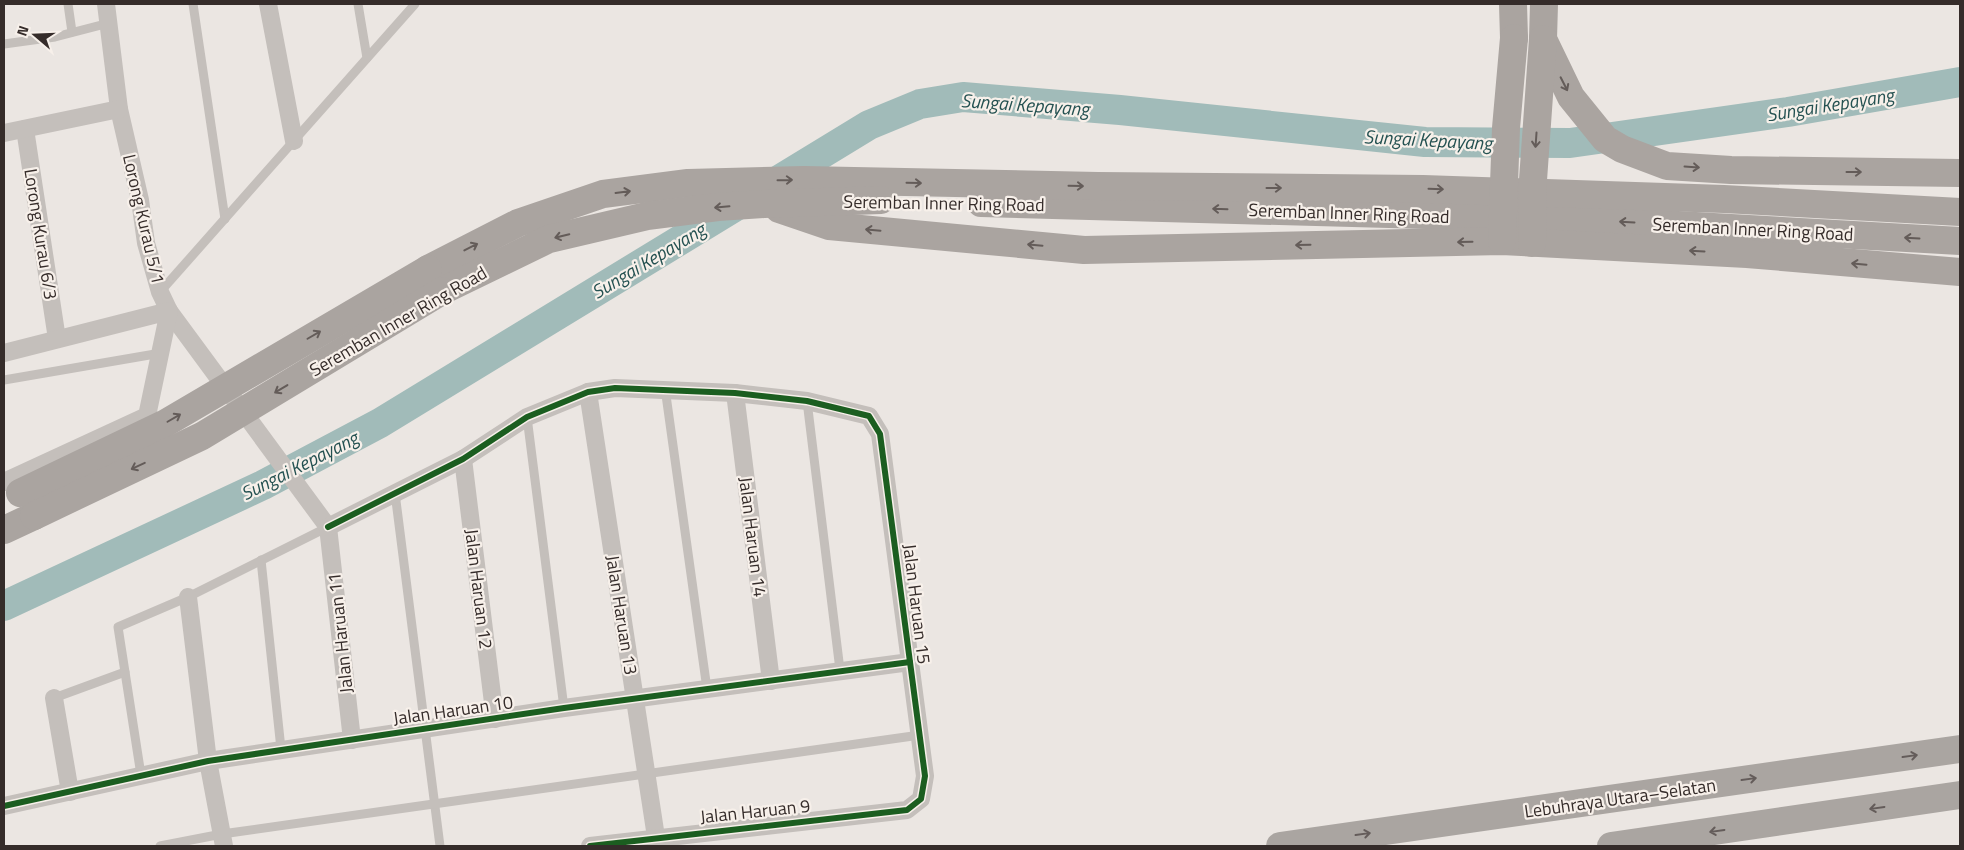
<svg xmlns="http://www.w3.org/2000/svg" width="1964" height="850" font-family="'Titillium Web',sans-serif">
  <rect width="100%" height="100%" fill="#ebe6e2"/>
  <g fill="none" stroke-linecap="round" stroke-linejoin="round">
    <polyline stroke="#a1bbb9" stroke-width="30" points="4,606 263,485 380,423 869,125 920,104 963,97 1120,110 1425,142 1570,143 1788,112 1960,82"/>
    <g stroke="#c4bfbb" stroke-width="9">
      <polyline points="68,4 72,32"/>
      <polyline points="193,4 225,219"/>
      <polyline points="358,4 367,58"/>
      <polyline points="4,44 55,37 109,23"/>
      <polyline points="160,292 415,4"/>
      <polyline points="4,380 161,353"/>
      <polyline points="665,388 707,689"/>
      <polyline points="807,401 840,670"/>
      <polyline points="527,417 564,708"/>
      <polyline points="395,493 440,846"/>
      <polyline points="261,560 281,749"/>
      <polyline points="54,698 125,672"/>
      <polyline points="141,775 118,627 188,597 328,527"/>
      <polyline points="160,846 222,834 920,735"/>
    </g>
    <g stroke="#c4bfbb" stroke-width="18">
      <polyline points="106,4 119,109 140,200 146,243 160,292 169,311 328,527 352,740"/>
      <polyline points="268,4 294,141"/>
      <polyline points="25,129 57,339"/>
      <polyline points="4,133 119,109"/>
      <polyline points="4,353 169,311 147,416 4,482"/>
      <polyline points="588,392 656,837"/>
      <polyline points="735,393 771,681"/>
      <polyline points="463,459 495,719"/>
      <polyline points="328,527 463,459 527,417 588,392 615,388 735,393 807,401 869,416 880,434 925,776 921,799 907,810 590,846"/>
      <polyline points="188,597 208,761 224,846"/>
      <polyline points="54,698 70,792"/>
      <polyline points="4,806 208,761 564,708 910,662"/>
    </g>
    <g stroke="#aaa4a0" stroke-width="28">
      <polyline points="1513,4 1514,38"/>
      <polyline points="1544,4 1543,39 1571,97 1605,139 1622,149 1667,166 1731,170 1960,173"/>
      <polyline points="981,203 1572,219 1960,241"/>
      <polyline points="779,209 829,226 1084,250 1502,241 1747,254 1960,272"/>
      <polyline points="428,269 518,223 603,194 688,183 804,180 1098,186 1423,189 1724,199 1960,212"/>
      <polyline points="442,291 549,239 647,216 718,207 764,204 881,200"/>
      <polyline points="4,530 34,516"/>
    </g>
    <g stroke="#aaa5a1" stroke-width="28">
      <polyline points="1280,846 1960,749"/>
      <polyline points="1611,846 1960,795"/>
    </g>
    <g stroke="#aaa4a0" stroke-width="28">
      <polyline points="1502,241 1506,128 1514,38"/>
      <polyline points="1532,243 1533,180 1543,39"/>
      <polyline points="20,493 164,424 428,269"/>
      <polyline points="34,516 202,436 442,291"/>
    </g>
    <g stroke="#f7f0ea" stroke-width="9">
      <g id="cycleway">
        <polyline points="328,527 463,459 527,417 588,392 615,388 735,393 807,401 869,416 880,434 925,776 921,799 907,810 590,846"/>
        <polyline points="4,806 208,761 564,708 910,662"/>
      </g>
    </g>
    <use href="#cycleway" stroke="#1b5e20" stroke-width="6"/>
  </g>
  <defs><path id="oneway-shaft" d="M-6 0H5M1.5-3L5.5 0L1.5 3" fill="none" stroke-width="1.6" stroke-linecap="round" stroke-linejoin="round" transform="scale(1.25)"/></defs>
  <g stroke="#645c59">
    <use href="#oneway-shaft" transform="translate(1564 84) rotate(63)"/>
    <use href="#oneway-shaft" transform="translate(1536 140) rotate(94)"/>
    <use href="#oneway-shaft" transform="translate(1692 167) rotate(4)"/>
    <use href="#oneway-shaft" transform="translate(1854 172)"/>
    <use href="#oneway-shaft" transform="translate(785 180) rotate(-1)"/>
    <use href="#oneway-shaft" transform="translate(914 183) rotate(1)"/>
    <use href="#oneway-shaft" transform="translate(1076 186) rotate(1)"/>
    <use href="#oneway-shaft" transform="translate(1274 188)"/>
    <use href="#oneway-shaft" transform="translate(1436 189) rotate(2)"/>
    <use href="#oneway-shaft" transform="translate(623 192) rotate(-7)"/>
    <use href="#oneway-shaft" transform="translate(722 207) rotate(175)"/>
    <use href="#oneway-shaft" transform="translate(1220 209) rotate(-178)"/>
    <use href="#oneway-shaft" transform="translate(1627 222) rotate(-177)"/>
    <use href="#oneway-shaft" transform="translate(873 230) rotate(-175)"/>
    <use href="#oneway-shaft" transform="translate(562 236) rotate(167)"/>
    <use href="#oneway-shaft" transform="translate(1912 238) rotate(-177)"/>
    <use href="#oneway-shaft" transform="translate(1465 242) rotate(179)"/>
    <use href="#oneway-shaft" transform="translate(1035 245) rotate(-175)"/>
    <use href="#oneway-shaft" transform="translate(1303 245) rotate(179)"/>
    <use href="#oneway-shaft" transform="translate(471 247) rotate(-27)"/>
    <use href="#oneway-shaft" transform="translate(1697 251) rotate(-177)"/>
    <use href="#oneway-shaft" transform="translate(1859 264) rotate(-175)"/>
    <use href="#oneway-shaft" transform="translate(314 335) rotate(-30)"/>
    <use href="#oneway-shaft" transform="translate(281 389) rotate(149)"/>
    <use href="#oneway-shaft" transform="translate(174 418) rotate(-30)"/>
    <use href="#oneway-shaft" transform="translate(138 466) rotate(155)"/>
  </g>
  <g stroke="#645c5a">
    <use href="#oneway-shaft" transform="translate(1910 756) rotate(-8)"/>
    <use href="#oneway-shaft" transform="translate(1749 779) rotate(-8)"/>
    <use href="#oneway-shaft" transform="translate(1877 808) rotate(172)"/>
    <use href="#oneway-shaft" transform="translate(1717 831) rotate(172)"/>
    <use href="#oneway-shaft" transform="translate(1363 834) rotate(-8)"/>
  </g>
  <g text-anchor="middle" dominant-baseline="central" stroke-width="4.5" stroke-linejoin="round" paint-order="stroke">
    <g font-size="18" fill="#352c2a" stroke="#f7f0ea">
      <text transform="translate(944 203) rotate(1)">Seremban Inner Ring Road</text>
      <text transform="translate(1349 213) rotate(2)">Seremban Inner Ring Road</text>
      <text transform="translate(144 219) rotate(77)">Lorong Kurau 5/1</text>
      <text transform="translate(1753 229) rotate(3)">Seremban Inner Ring Road</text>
      <text transform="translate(41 234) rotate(81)">Lorong Kurau 6/3</text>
      <text transform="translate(398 321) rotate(-30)">Seremban Inner Ring Road</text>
      <text transform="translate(753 537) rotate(83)">Jalan Haruan 14</text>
      <text transform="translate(479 589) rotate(83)">Jalan Haruan 12</text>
      <text transform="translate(917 604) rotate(83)">Jalan Haruan 15</text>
      <text transform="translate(622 615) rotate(81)">Jalan Haruan 13</text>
      <text transform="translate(340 633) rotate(-96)">Jalan Haruan 11</text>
      <text transform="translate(453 710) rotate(-8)">Jalan Haruan 10</text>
      <text transform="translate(1620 798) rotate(-8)">Lebuhraya Utara–Selatan</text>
      <text transform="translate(755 811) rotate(-6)">Jalan Haruan 9</text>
    </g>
    <g font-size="19" font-style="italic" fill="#245151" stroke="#f7f0ea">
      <text transform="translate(1025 104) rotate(4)">Sungai Kepayang</text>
      <text transform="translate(1830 104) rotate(-9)">Sungai Kepayang</text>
      <text transform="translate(1428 139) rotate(3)">Sungai Kepayang</text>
      <text transform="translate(648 260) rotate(-31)">Sungai Kepayang</text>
      <text transform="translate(299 465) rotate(-27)">Sungai Kepayang</text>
    </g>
  </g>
  <rect width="1964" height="850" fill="none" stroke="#352c2a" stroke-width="10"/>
  <g transform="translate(35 35) rotate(289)" stroke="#f7f0ea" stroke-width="4" paint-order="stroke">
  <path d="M0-4L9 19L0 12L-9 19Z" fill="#352c2a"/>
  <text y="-8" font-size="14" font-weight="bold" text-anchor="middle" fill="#352c2a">N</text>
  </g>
</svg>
